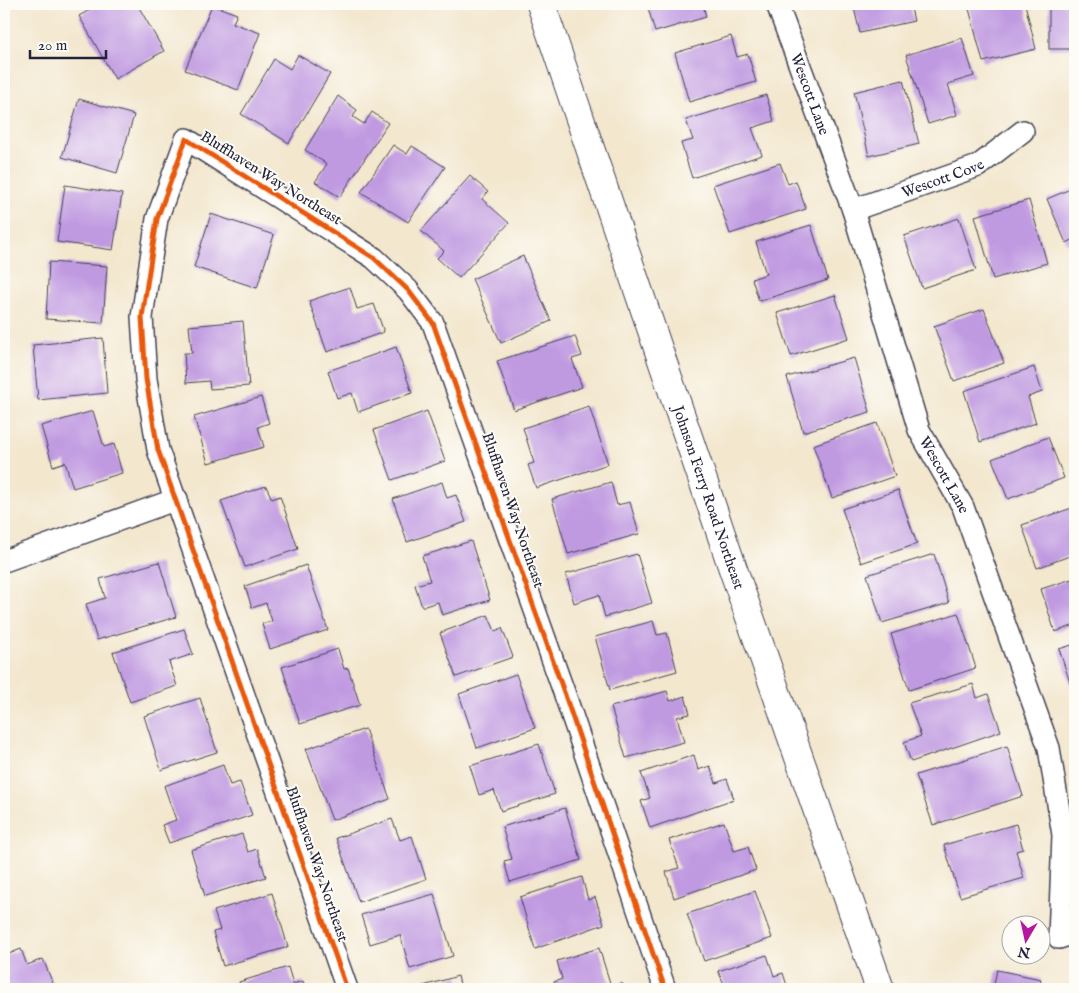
<svg xmlns="http://www.w3.org/2000/svg" width="1079" height="993" font-family="'IM FELL English',serif">
  <rect width="100%" height="100%" fill="#fdfcf7"/>
  <filter id="ink" filterUnits="userSpaceOnUse"><feTurbulence type="fractalNoise" baseFrequency=".02" numOctaves="2"/><feDisplacementMap in="SourceGraphic" scale="10" xChannelSelector="R" yChannelSelector="G"/><feConvolveMatrix kernelMatrix="1 2 1 2 8 2 1 2 1" color-interpolation-filters="sRGB"/></filter>
  <filter id="wash" filterUnits="userSpaceOnUse"><feTurbulence type="fractalNoise" baseFrequency=".0096" numOctaves="4" result="noise"/><feDisplacementMap in="SourceGraphic" scale="20" xChannelSelector="R" yChannelSelector="G"/><feGaussianBlur stdDeviation="1.12" result="paint"/><feColorMatrix in="noise" values="0 0 0 0 0 0 0 0 0 0 0 0 0 0 0 0 0 1.4 0 .05"/><feComposite in="paint" operator="in"/></filter>
  <g filter="url(#wash)">
    <rect width="100%" height="100%" fill="#f3e7ce"/>
    <g id="blocks">
      <g fill="#c09ae1">
        <polygon points="100,4 114,4 116,7 122,4 137,4 164,51 115,79 79,16"/>
        <polygon points="647,4 703,4 706,17 655,32"/>
        <polygon points="853,4 910,4 914,21 860,33"/>
        <polygon points="973,4 1025,4 1036,49 983,62 968,5"/>
        <rect x="1049" y="4" width="26" height="45"/>
        <polygon points="212,5 237,14 233,23 260,33 238,90 185,70"/>
        <polygon points="731,36 737,57 748,54 756,82 689,102 675,53"/>
        <polygon points="962,38 974,76 948,84 957,115 928,124 906,55"/>
        <polygon points="298,55 330,74 289,143 241,114 274,59 290,69"/>
        <polygon points="903,80 919,144 869,156 854,92"/>
        <polygon points="766,95 774,121 752,128 762,155 692,178 681,143 693,140 686,120"/>
        <polygon points="338,96 357,110 353,117 364,124 372,112 388,123 340,197 315,182 327,164 305,150"/>
        <polygon points="79,99 134,115 117,173 62,157"/>
        <polygon points="393,145 407,154 412,146 445,167 408,222 361,192"/>
        <polygon points="780,163 788,184 796,181 806,209 730,234 713,185"/>
        <polygon points="470,176 488,192 482,199 509,223 459,278 437,258 444,251 421,231"/>
        <polygon points="65,185 122,194 113,250 57,242"/>
        <polygon points="1075,187 1075,239 1066,243 1047,199"/>
        <polygon points="1029,200 1047,263 993,279 975,216"/>
        <polygon points="211,214 274,235 257,288 194,267"/>
        <polygon points="959,218 976,270 922,288 904,236"/>
        <polygon points="811,225 828,280 759,301 752,279 766,274 756,242"/>
        <polygon points="523,256 551,321 501,343 472,279"/>
        <polygon points="49,262 107,266 103,323 46,319"/>
        <polygon points="350,287 357,309 374,304 384,332 327,352 309,301"/>
        <polygon points="835,295 849,338 791,356 777,313"/>
        <polygon points="984,309 1004,363 954,381 934,326"/>
        <polygon points="243,321 249,386 210,389 209,381 186,383 184,353 192,353 189,326"/>
        <polygon points="575,336 582,356 572,359 582,387 514,410 497,361"/>
        <polygon points="103,338 107,393 38,400 33,345"/>
        <polygon points="396,347 412,393 358,412 352,393 337,398 328,371"/>
        <polygon points="854,358 870,412 803,432 787,377"/>
        <polygon points="1034,367 1042,392 1028,397 1036,423 980,442 964,391"/>
        <polygon points="261,397 269,423 258,427 264,447 208,463 194,417"/>
        <polygon points="589,406 608,464 536,488 528,465 534,463 523,428"/>
        <polygon points="93,411 104,447 114,444 122,473 73,488 65,462 53,466 41,426"/>
        <polygon points="427,411 445,461 392,480 374,430"/>
        <polygon points="877,423 895,476 832,498 813,445"/>
        <polygon points="1048,437 1064,478 1008,499 992,459"/>
        <polygon points="442,482 447,498 456,495 466,522 407,542 393,499"/>
        <polygon points="611,482 617,505 630,502 639,534 568,554 552,499"/>
        <polygon points="266,486 272,499 280,496 298,549 245,567 221,501"/>
        <polygon points="898,490 917,544 861,563 842,509"/>
        <polygon points="1075,507 1075,554 1037,568 1022,525"/>
        <polygon points="471,541 490,600 442,615 438,602 422,607 415,585 430,581 422,556"/>
        <polygon points="637,554 652,603 605,617 599,595 574,603 566,574"/>
        <polygon points="934,554 949,603 882,623 867,575"/>
        <polygon points="159,562 176,617 97,640 86,604 105,598 100,579"/>
        <polygon points="306,565 328,630 270,649 262,624 272,621 266,603 252,608 245,586"/>
        <polygon points="1075,578 1075,625 1055,632 1041,589"/>
        <polygon points="958,613 976,668 909,690 891,634"/>
        <polygon points="488,615 495,631 502,628 513,657 456,677 440,633"/>
        <polygon points="653,621 657,635 667,633 677,671 610,690 595,637"/>
        <polygon points="184,629 193,654 169,662 177,686 130,702 113,652"/>
        <polygon points="1075,644 1075,698 1059,649"/>
        <polygon points="338,649 344,669 348,668 360,705 300,724 282,667"/>
        <polygon points="516,674 535,728 477,748 459,694"/>
        <polygon points="973,684 977,698 988,694 1001,731 911,762 904,742 921,736 909,703"/>
        <polygon points="667,691 670,701 685,696 690,714 677,717 684,742 626,758 611,707"/>
        <polygon points="200,698 217,752 161,770 144,716"/>
        <polygon points="365,729 390,799 332,820 306,749"/>
        <polygon points="539,744 555,794 501,811 494,790 479,795 470,766"/>
        <polygon points="1007,746 1023,796 933,825 916,775"/>
        <polygon points="694,755 698,770 710,766 716,783 727,779 734,799 650,828 641,801 650,798 641,773"/>
        <polygon points="223,765 230,785 240,782 252,815 169,843 162,825 176,820 164,786"/>
        <polygon points="565,808 581,860 510,882 504,861 512,859 502,827"/>
        <polygon points="392,819 400,840 412,836 426,879 359,902 336,838"/>
        <polygon points="724,822 734,851 748,847 756,870 674,898 666,872 679,868 669,840"/>
        <polygon points="1016,824 1023,849 1016,851 1024,878 960,897 944,845"/>
        <polygon points="242,834 248,852 257,849 266,877 205,896 191,850"/>
        <polygon points="582,877 588,900 595,897 604,924 535,949 520,897"/>
        <polygon points="755,891 772,938 704,961 687,914"/>
        <polygon points="272,893 288,947 223,966 213,932 220,930 214,911"/>
        <polygon points="434,894 453,956 410,969 400,935 370,944 361,915"/>
        <polygon points="599,948 611,986 622,983 624,989 556,989 554,982 562,979 557,961"/>
        <polygon points="21,949 27,965 43,959 55,989 4,989 4,956"/>
        <polygon points="767,955 774,976 783,973 788,989 714,989 725,986 718,971"/>
        <polygon points="288,967 293,984 303,981 306,989 241,989 239,982"/>
        <polygon points="997,970 1041,979 1039,989 993,989"/>
        <polygon points="458,976 461,989 413,989"/>
        <polygon points="1075,984 1075,989 1065,989 1065,985"/>
      </g>
    </g>
  </g>
  <g filter="url(#ink)">
    <use href="#blocks" fill-opacity="0" stroke="#414051" stroke-width="1"/>
    <g fill="none" stroke-linecap="round" stroke-linejoin="round">
      <g stroke="#414051" stroke-width="24">
        <g id="street">
          <path id="s1" d="M777,4L853,210L919,430L963,507L1049,748L1063,835L1059,938L1075,933"/>
          <path id="s2" d="M853,210L978,166L1023,131"/>
          <polyline points="4,561 177,499"/>
          <polyline points="347,989 158,450 146,379 142,317 157,219 186,139 374,258 408,290 433,323 565,695 665,989"/>
        </g>
      </g>
      <g stroke="#414051" stroke-width="30">
        <g id="secondary">
          <path id="s3" d="M541,4L733,569L880,989"/>
        </g>
      </g>
      <use href="#street" stroke="#fff" stroke-width="21"/>
      <use href="#secondary" stroke="#fff" stroke-width="28"/>
      <g stroke="#fdfcf7" stroke-width="8">
        <polyline id="cycleway" points="347,989 158,450 146,379 142,317 157,219 186,139 374,258 408,290 433,323 565,695 665,989"/>
      </g>
      <use href="#cycleway" stroke="#e8590c" stroke-width="5"/>
    </g>
  </g>
  <g text-anchor="middle" dominant-baseline="central" stroke-width="4" stroke-linejoin="round" paint-order="stroke">
    <g font-size="15" fill="#22223b" stroke="#fdfcf7">
      <text stroke="none"><textPath href="#s1" startOffset="96">Wescott Lane</textPath></text>
      <text stroke="none"><textPath href="#s2" startOffset="95">Wescott Cove</textPath></text>
      <text transform="translate(271 178) rotate(32)">Bluffhaven Way Northeast</text>
      <text stroke="none"><textPath href="#s1" startOffset="501">Wescott Lane</textPath></text>
      <text stroke="none"><textPath href="#s3" startOffset="521">Johnson Ferry Road Northeast</textPath></text>
      <text transform="translate(513 510) rotate(71)">Bluffhaven Way Northeast</text>
      <text transform="translate(317 864) rotate(71)">Bluffhaven Way Northeast</text>
    </g>
  </g>
  <rect width="1079" height="993" fill="none" stroke="#fdfcf7" stroke-width="20"/>
  <g transform="translate(1026 940) rotate(189)"><circle r="24" fill="#fdfcf7" stroke="#a5a5ac"/>
  <path d="M0-4L9 19L0 12L-9 19Z" fill="#b5179e"/>
  <text y="-8" font-size="14" font-weight="bold" text-anchor="middle" fill="#22223b">N</text>
  </g>
  <path d="M30 50v8h76v-8" fill="none" stroke="#22223b" stroke-width="2.5"/>
  <text x="38" y="50" font-size="15" fill="#22223b" stroke="#fdfcf7" stroke-width="4" paint-order="stroke">20 m</text>
</svg>
